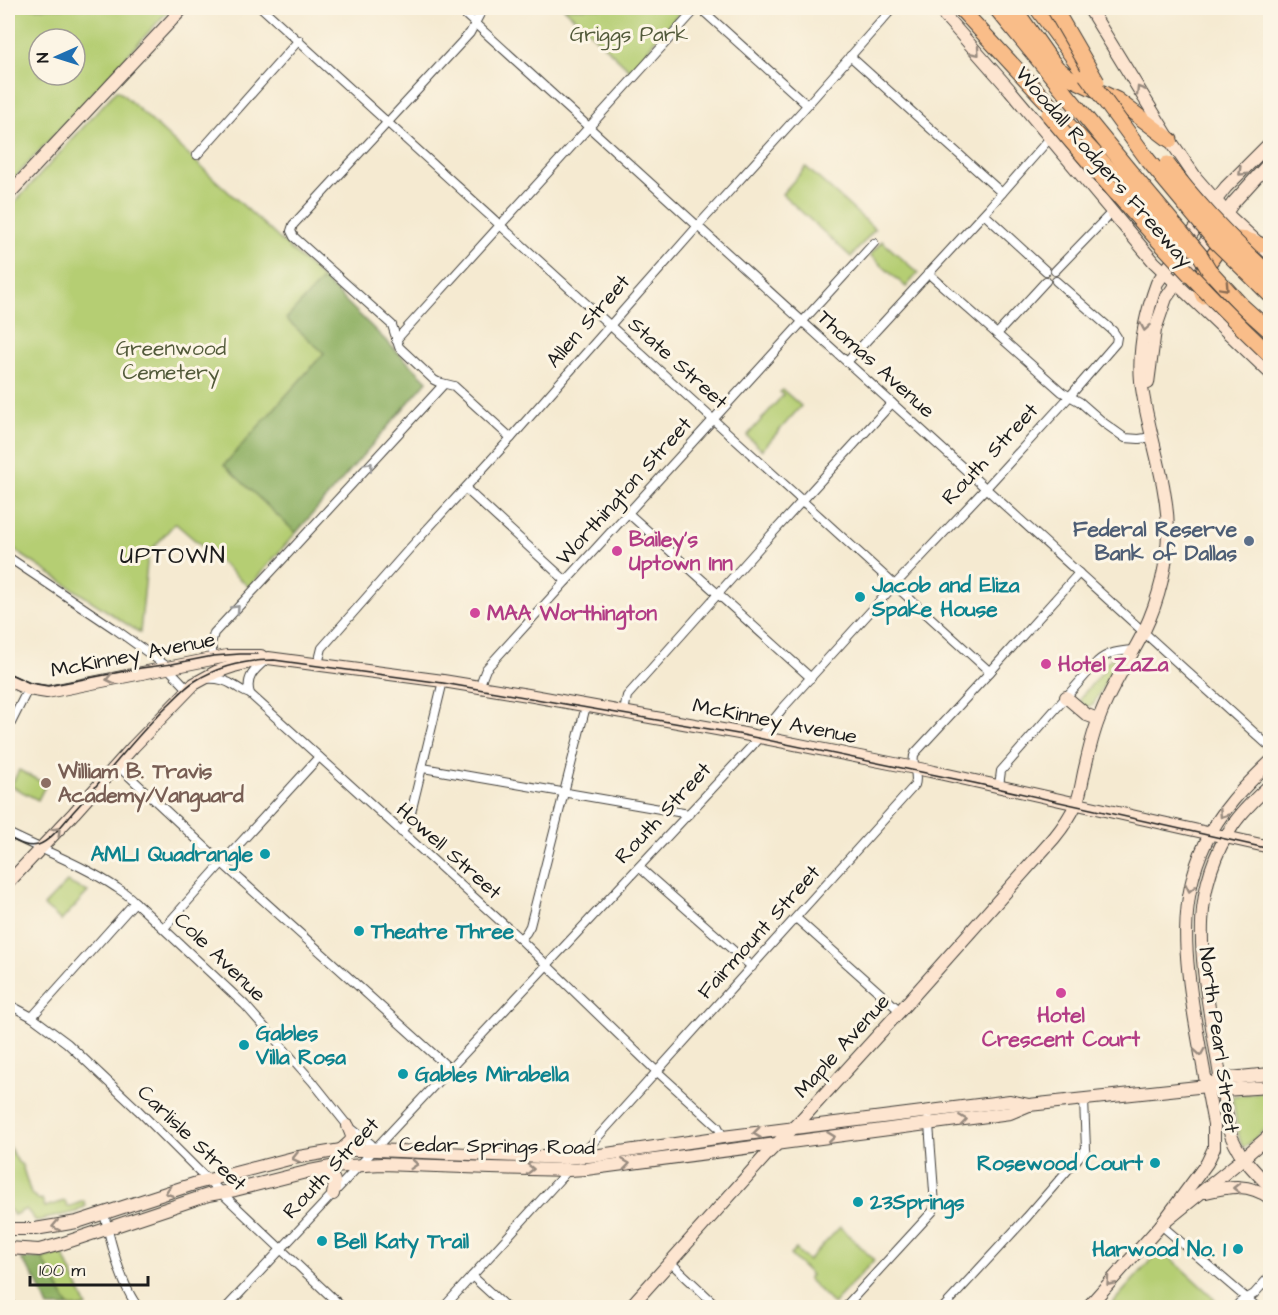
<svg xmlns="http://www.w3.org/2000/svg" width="1278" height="1315" font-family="'Architects Daughter',sans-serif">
  <rect width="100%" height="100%" fill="#fcf5e5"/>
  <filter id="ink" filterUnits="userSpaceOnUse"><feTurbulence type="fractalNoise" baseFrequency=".0167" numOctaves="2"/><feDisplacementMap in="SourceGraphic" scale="12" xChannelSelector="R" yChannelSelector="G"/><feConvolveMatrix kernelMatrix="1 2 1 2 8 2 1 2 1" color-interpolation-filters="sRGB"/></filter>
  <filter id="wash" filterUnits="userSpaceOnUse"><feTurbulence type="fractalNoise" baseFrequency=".008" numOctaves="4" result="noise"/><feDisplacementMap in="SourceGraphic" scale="24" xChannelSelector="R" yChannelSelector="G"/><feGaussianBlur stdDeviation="1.35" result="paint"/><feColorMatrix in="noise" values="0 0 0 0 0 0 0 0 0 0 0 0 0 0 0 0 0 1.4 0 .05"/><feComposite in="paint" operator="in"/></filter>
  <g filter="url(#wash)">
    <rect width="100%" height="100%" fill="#f5ead1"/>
    <g fill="#b5ce73" stroke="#687548" stroke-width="1.5" fill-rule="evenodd">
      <path d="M8,8H168L170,9L8,185ZM39,39H75V75H39Z"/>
      <polygon points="564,8 685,8 654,41 633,73"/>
      <polygon points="117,90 119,91 323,279 427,381 249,587 175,523 148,554 140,633 8,546 8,210"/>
      <polygon points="806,167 875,229 851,257 782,194"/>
      <polygon points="882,241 918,273 906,287 870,255"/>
      <polygon points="783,390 801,406 762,450 747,436 783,395 780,392"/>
      <polygon points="1112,658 1114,658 1115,664 1093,705 1086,707 1081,703 1080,698 1105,669 1103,666"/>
      <polygon points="19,770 46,784 38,800 11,786"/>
      <polygon points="67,882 88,892 61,921 52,912 51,912 44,906"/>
      <polygon points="1270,1091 1270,1125 1245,1147 1242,1146 1238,1133 1232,1096"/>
      <polygon points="8,1145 18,1162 22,1165 31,1194 40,1200 42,1199 45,1207 65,1201 68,1207 84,1201 86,1206 76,1212 36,1221 26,1209 14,1215 8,1207"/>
      <polygon points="840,1227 874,1260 833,1304 808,1279 811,1275 790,1255 796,1249 808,1261"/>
      <polygon points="1159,1251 1164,1256 1166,1254 1215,1299 1208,1307 1109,1307"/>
      <polygon points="62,1253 64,1256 87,1307 54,1307 29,1262"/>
    </g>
    <g fill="#90b165" stroke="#566640" stroke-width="1.5">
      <polygon points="323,279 427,381 296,533 224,465 324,353 286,319"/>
      <polygon points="42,1258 69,1307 48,1307 37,1281 21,1259"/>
    </g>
  </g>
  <g filter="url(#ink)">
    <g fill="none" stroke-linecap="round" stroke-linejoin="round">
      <g stroke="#3d3b37" stroke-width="10">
        <g id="street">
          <polyline points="262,8 990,672"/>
          <polyline points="458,8 1270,747"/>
          <polyline points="486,8 480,14 470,33 293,225 291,231 294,237 392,325 399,347 434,380 438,382 454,386 511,438"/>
          <polyline points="700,8 807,105"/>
          <polyline points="850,56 1002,193"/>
          <polyline points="197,155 299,40"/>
          <polyline points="984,214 1046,271"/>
          <polyline points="1055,271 1112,212"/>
          <polyline points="928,273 1062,392 1080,402 1104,423 1125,438 1139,439 1152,437"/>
          <polyline points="997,334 1046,281"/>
          <polyline points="396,340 697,8"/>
          <polyline points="847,362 988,209 1050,138"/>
          <polyline points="466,489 566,581"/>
          <polyline points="628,513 811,678"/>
          <polyline points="8,557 115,629 165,665 188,689"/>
          <polyline points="213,658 211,644 214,633 282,560 444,384"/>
          <polyline points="318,664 322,648 410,548 511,438 704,219 803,110 893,8"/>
          <path d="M205,679C215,678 224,679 233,685C239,688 243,692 250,694L520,939L651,1066L718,1127L723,1137"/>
          <polyline points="479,687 486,669 874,243"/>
          <path d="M250,694C245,678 254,670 266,660"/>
          <polyline points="624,712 627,696 759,548 892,403"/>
          <polyline points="8,729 28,689"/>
          <polyline points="117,765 222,863 450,1069"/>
          <polyline points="423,768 689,814"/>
          <path d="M999,786L1001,771L1097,662C1108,652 1120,651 1133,650"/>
          <polyline points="401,832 409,821 443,681"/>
          <path d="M8,833C44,851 83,865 117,888C124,892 130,897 135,902L245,1005L312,1081L348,1126L371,1144L375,1150"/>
          <polyline points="639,867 752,967"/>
          <polyline points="796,918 900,1011"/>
          <polyline points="164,928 222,863 319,757"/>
          <polyline points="520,939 526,933 530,926 586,706"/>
          <polyline points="8,1004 32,1017 67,1043 138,1110 208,1180 343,1308"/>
          <polyline points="32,1017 135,902"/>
          <path d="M579,1158L915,785C919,774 910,763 915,753L990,672L1079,573"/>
          <path d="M104,1213C110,1240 121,1287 139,1308"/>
          <polyline points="1161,1225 1258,1308"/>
          <polyline points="670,1262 719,1308"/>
          <polyline points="472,1276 507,1308"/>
          <polyline points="8,1303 15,1308"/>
          <polyline points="226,1308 752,746 783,708 889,591 986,488 1070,396 1116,343 1117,337 1113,331 1056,281"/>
          <polyline points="443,1308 570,1168"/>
          <polyline points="844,1308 933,1211 935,1205 928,1111"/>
          <polyline points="943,1308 1027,1217 1086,1149 1084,1100"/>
          <polyline points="1235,1308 1239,1303 1254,1294 1270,1276"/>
        </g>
      </g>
      <g stroke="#3d3b37" stroke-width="14">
        <g id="secondary">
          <polyline points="938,8 1010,90 1154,262 1270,373"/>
          <polyline points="1089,8 1170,140 1196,178 1231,218 1270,254"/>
          <polyline points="8,195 183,8"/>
          <polyline points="1148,383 1155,330 1166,298 1233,203 1270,162"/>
          <polyline points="8,680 28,689 47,692 227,656 261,656"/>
          <polyline points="1066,697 1087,715 1098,719"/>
          <path d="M1270,785C1257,797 1243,810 1233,825C1191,888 1200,951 1211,1021C1217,1057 1223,1094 1229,1130C1238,1156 1252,1168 1270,1187"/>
          <polyline points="8,883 74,813 133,747 194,684 216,672 234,666 268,658 443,681 528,695 739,733 930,771 1270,847"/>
          <polyline points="1216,1089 1223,1090 1270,1087"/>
          <polyline points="341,1150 351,1141 352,1136 348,1126"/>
          <path d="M317,1172C333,1173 337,1178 333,1194"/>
          <path d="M1206,1192C1230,1186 1249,1183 1270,1198"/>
          <path d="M1161,1225L1207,1163L1214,1148V1124C1207,1089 1201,1055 1195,1020C1185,960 1178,901 1205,844C1220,811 1244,787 1270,762"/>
          <polyline points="8,1229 35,1229 77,1222 197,1183 293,1158 341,1150 375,1150 565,1158 600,1155 723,1137 1010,1101 1029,1105 1207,1086 1220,1079 1270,1074"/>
          <polyline points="8,1248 39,1250 61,1244 208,1195 235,1190 310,1171 331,1167 382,1164 491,1168 568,1170 586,1169 1010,1113 1029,1105"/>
          <path d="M629,1308L768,1153L801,1120L900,1011L1054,838C1063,827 1070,817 1076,804C1081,793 1082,780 1085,768C1089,751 1093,732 1100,716C1111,685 1130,660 1144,631C1159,600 1168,563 1168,529C1167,479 1147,431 1141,381C1138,348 1146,313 1157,283L1215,201L1226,187L1270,143"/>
          <polyline points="1087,1308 1161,1225 1235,1165 1270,1135"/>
        </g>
      </g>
      <g stroke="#3d3b37" stroke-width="17">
        <g id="highway">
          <polyline points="960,8 1123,184"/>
          <polyline points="996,8 1132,174"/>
          <polyline points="1014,8 1047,55 1057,68 1069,77 1117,100 1170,140"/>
          <polyline points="1037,8 1086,75"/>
          <polyline points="1209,270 1241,305 1270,331"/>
          <polyline points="1260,285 1270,295"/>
          <path d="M1203,296C1202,295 1200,287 1200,287C1199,274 1218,246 1229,241C1240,236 1252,242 1261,245"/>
        </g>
      </g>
      <use href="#street" stroke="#fff" stroke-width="8"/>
      <use href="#secondary" stroke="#fde5d0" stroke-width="12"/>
      <use href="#highway" stroke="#f9bd89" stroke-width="15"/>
      <g stroke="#1c1c1c" stroke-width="1.5">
        <polyline points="8,673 30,683 48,686 141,668 172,664 213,656 240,654 257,654"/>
        <path d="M8,837C17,842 27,848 38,845C51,841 65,821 74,811C106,776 134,738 168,705C177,697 185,687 195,681C219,666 246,660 274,660L443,683L738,734L974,783L1270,849"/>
      </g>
      <g stroke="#3d3b37" stroke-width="17" stroke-linecap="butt">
        <g id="highway-bridge">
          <polyline points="1054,8 1097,82"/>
          <polyline points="1086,75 1148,160 1217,243 1260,285"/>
          <path d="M1049,115C1119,198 1191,280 1270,355"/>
          <path d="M1167,164C1197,204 1231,239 1268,273"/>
          <polyline points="1132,174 1200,255 1209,270"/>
          <polyline points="1123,184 1181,248"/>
        </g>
      </g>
      <use href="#highway-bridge" stroke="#f9bd89" stroke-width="15"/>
    </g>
    <defs><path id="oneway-chevron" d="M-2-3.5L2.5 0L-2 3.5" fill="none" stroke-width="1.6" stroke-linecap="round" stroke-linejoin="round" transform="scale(1.5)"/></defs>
    <g stroke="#988b7f">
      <use href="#oneway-chevron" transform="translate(976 52) rotate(49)"/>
      <use href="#oneway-chevron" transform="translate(1140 90) rotate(-122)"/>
      <use href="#oneway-chevron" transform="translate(1242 172) rotate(136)"/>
      <use href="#oneway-chevron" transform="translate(1145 327) rotate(100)"/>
      <use href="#oneway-chevron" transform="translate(110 679) rotate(168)"/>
      <use href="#oneway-chevron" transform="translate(1223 814) rotate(124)"/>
      <use href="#oneway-chevron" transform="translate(57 831) rotate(-46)"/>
      <use href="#oneway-chevron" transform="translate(1190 888) rotate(102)"/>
      <use href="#oneway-chevron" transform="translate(1200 1052) rotate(81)"/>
      <use href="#oneway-chevron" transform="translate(963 1120) rotate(-8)"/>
      <use href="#oneway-chevron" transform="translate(757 1133) rotate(173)"/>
      <use href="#oneway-chevron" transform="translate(831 1137) rotate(-7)"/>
      <use href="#oneway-chevron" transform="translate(296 1158) rotate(167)"/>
      <use href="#oneway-chevron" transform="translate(414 1164) rotate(4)"/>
      <use href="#oneway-chevron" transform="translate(626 1164) rotate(-8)"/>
      <use href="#oneway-chevron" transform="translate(530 1169) rotate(1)"/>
      <use href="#oneway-chevron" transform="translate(1237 1188) rotate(-180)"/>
      <use href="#oneway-chevron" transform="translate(169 1192) rotate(162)"/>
      <use href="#oneway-chevron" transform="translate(56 1226) rotate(168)"/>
      <use href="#oneway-chevron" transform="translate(1110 1282) rotate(132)"/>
    </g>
    <use stroke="#8a6c52" href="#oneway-chevron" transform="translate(1225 287) rotate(47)"/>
    <g stroke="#999">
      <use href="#oneway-chevron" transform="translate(369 466) rotate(-47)"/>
      <use href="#oneway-chevron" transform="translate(236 609) rotate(-46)"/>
    </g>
  </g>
  <circle fill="#5c6f8a" stroke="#fcf5e5" stroke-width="2" cx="1249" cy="541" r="6"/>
  <g fill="#d1479c" stroke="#fcf5e5" stroke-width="2">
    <circle cx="617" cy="551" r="6"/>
    <circle cx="475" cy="613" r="6"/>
    <circle cx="1046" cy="664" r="6"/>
    <circle cx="1061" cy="993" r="6"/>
  </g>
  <g fill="#0f9aa8" stroke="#fcf5e5" stroke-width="2">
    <circle cx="860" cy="597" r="6"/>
    <circle cx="265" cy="854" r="6"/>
    <circle cx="359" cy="931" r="6"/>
    <circle cx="244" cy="1045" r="6"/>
    <circle cx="403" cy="1074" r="6"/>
    <circle cx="1155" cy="1163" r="6"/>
    <circle cx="858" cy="1202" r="6"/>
    <circle cx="322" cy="1241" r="6"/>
    <circle cx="1238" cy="1249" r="6"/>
  </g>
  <circle fill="#8d6e63" stroke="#fcf5e5" stroke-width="2" cx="46" cy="783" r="6"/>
  <g text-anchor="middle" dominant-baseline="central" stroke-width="6" stroke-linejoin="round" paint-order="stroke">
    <g font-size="21" fill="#525a3a" stroke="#fcf5e5">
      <text x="629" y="34">Griggs Park</text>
      <text x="171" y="348">Greenwood<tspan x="171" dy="24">Cemetery</tspan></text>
    </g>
    <g font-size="21" fill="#1c1c1c" stroke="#fcf5e5">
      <text transform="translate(1104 167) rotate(49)">Woodall Rodgers Freeway</text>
      <text transform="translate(588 321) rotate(-49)">Allen Street</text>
      <text transform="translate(678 363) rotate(42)">State Street</text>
      <text transform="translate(876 364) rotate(42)">Thomas Avenue</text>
      <text transform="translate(990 454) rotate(-47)">Routh Street</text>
      <text transform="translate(624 491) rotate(-48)">Worthington Street</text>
      <text transform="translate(133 655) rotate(-11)">McKinney Avenue</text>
      <text transform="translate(775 721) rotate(11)">McKinney Avenue</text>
      <text transform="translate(663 813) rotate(-47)">Routh Street</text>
      <text transform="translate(449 851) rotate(42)">Howell Street</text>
      <text transform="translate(759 932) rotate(-48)">Fairmount Street</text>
      <text transform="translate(220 957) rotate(44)">Cole Avenue</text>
      <text transform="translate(1219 1040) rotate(82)">North Pearl Street</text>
      <text transform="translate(842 1046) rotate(-48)">Maple Avenue</text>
      <text transform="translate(192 1138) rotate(44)">Carlisle Street</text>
      <text transform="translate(497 1146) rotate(1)">Cedar Springs Road</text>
      <text transform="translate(331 1168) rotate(-47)">Routh Street</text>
    </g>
    <g font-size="21" font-weight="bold" fill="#4e5e75" stroke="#fcf5e5" text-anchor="end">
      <text x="1237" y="529">Federal Reserve<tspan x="1237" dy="24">Bank of Dallas</tspan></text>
    </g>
    <g font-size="21" font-weight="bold" fill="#b23c85" stroke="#fcf5e5" text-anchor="start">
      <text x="629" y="539">Bailey's<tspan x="629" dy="24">Uptown Inn</tspan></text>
      <text x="487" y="613">MAA Worthington</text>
      <text x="1058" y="664">Hotel ZaZa</text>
      <text x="1061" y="1015" text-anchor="middle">Hotel<tspan x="1061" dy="24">Crescent Court</tspan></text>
    </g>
    <g font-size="21" font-weight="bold" fill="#0d838f" stroke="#fcf5e5" text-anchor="start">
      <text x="872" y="585">Jacob and Eliza<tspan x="872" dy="24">Spake House</tspan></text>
      <text x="253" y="854" text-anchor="end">AMLI Quadrangle</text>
      <text x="371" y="931">Theatre Three</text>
      <text x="256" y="1033">Gables<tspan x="256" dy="24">Villa Rosa</tspan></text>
      <text x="415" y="1074">Gables Mirabella</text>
      <text x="1143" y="1163" text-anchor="end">Rosewood Court</text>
      <text x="870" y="1202">23Springs</text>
      <text x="334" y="1241">Bell Katy Trail</text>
      <text x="1226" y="1249" text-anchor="end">Harwood No. 1</text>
    </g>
    <g font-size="21" font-weight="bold" fill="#785e54" stroke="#fcf5e5" text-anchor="start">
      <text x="58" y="771">William B. Travis<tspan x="58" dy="24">Academy/Vanguard</tspan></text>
    </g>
    <g font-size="24" letter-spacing="1.5" fill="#1c1c1c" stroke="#fcf5e5">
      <text x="173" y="556">UPTOWN</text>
    </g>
  </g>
  <rect width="1278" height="1315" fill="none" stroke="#fcf5e5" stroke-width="30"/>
  <g transform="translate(57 57) rotate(267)"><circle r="28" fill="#fcf5e5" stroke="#a29e95" stroke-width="1.5"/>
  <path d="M0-4.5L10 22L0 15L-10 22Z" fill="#1f6fb2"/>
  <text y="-9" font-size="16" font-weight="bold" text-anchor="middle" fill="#1c1c1c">N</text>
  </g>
  <path d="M30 1276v9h118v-9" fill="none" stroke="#1c1c1c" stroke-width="3"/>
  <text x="39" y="1276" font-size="18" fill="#1c1c1c" stroke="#fcf5e5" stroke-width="4.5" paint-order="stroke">100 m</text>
</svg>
